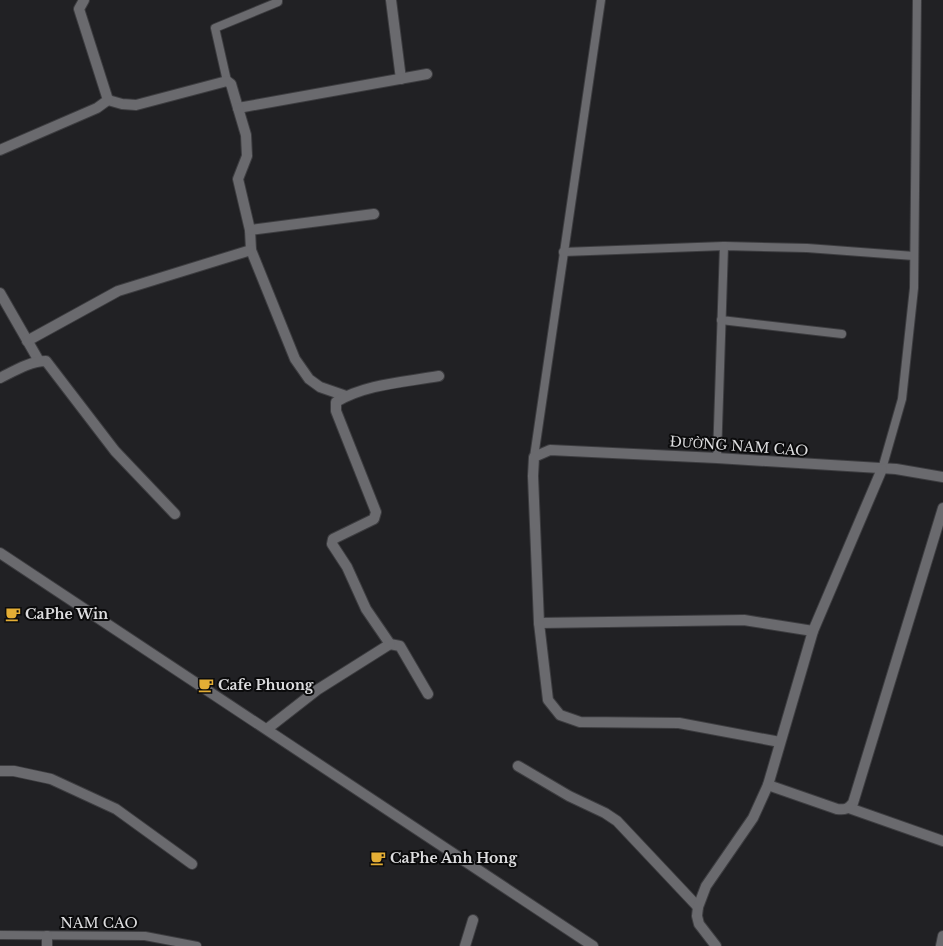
<svg xmlns="http://www.w3.org/2000/svg" width="943" height="946" font-family="'Libre Baskerville',serif">
  <rect width="100%" height="100%" fill="#212124"/>
  <g fill="none" stroke-linecap="round" stroke-linejoin="round">
    <g stroke="#3d3d40" stroke-width="10">
      <g id="lane">
        <polyline points="227,81 215,28 278,2 278,0"/>
        <polyline points="563,252 724,246 807,248 914,256"/>
        <polyline points="721,320 842,334"/>
        <polyline points="534,457 601,0"/>
        <polyline points="717,458 724,246"/>
        <polyline points="882,469 902,399 914,288 917,0"/>
        <polyline points="0,935 145,936 197,946"/>
      </g>
    </g>
    <g stroke="#3d3d40" stroke-width="12">
      <g id="street">
        <polyline points="391,0 401,79"/>
        <polyline points="108,100 122,104 136,105 227,81 231,84 238,108 427,74"/>
        <polyline points="238,108 246,135 247,156 238,179 250,230 251,250 295,359 309,379 320,387 346,396"/>
        <polyline points="0,150 97,108 108,100 79,9 84,0"/>
        <polyline points="250,230 374,214"/>
        <polyline points="0,293 39,361"/>
        <polyline points="27,341 118,291 251,250"/>
        <path d="M0,378C14,371 30,361 46,361L115,451L175,514"/>
        <polyline points="539,623 744,620 813,631"/>
        <path d="M428,694L400,646L390,644L366,609L347,567L332,544L333,539L374,519L376,512L336,411V402C365,384 406,382 439,376"/>
        <polyline points="267,729 317,690 390,644"/>
        <polyline points="780,742 679,723 580,722 560,715 548,700 539,623 533,476 534,457 550,450 717,458 896,469 943,477"/>
        <polyline points="518,766 569,796 605,813 617,821 698,907"/>
        <polyline points="0,771 14,771 51,779 116,809 192,864"/>
        <path d="M768,785L837,809C845,810 848,809 853,803L943,508"/>
        <polyline points="849,808 943,841"/>
        <polyline points="47,936 47,946"/>
        <polyline points="465,946 473,920"/>
        <polyline points="716,946 699,924 697,916 698,907 706,886 753,818 768,785 813,631 882,469"/>
        <polyline points="941,946 943,936"/>
      </g>
    </g>
    <g stroke="#3d3d40" stroke-width="12">
      <polyline id="secondary" points="0,553 593,946"/>
    </g>
    <use href="#lane" stroke="#6a6a6e" stroke-width="8"/>
    <use href="#street" stroke="#6a6a6e" stroke-width="10"/>
    <use href="#secondary" stroke="#6a6a6e" stroke-width="10"/>
  </g>
  <defs>
    <g id="cafe-bare" transform="scale(1.2)"><path d="M-5.5-4.5H6V0H3Q3 3.5 0 3.5H-2.5Q-5.5 3.5-5.5 0ZM3-3.2v2h1.7v-2ZM-6 4.5H4V6H-6Z" fill="#e4ae35" stroke="#0b0b0c" stroke-width="2.5" paint-order="stroke"/></g>
  </defs>
  <g fill-rule="evenodd">
    <use href="#cafe-bare" x="13" y="614"/>
    <use href="#cafe-bare" x="206" y="685"/>
    <use href="#cafe-bare" x="378" y="858"/>
  </g>
  <g text-anchor="middle" dominant-baseline="central" stroke-width="4" stroke-linejoin="round" paint-order="stroke">
    <g font-size="14" fill="#dcdcde" stroke="#0b0b0c">
      <text transform="translate(739 446) rotate(4)">ĐƯỜNG NAM CAO</text>
      <text x="99" y="923">NAM CAO</text>
    </g>
    <g font-size="14" font-weight="bold" fill="#dcdcde" stroke="#0b0b0c" text-anchor="start">
      <text x="25" y="614">CaPhe Win</text>
      <text x="218" y="685">Cafe Phuong</text>
      <text x="390" y="858">CaPhe Anh Hong</text>
    </g>
  </g>
</svg>
